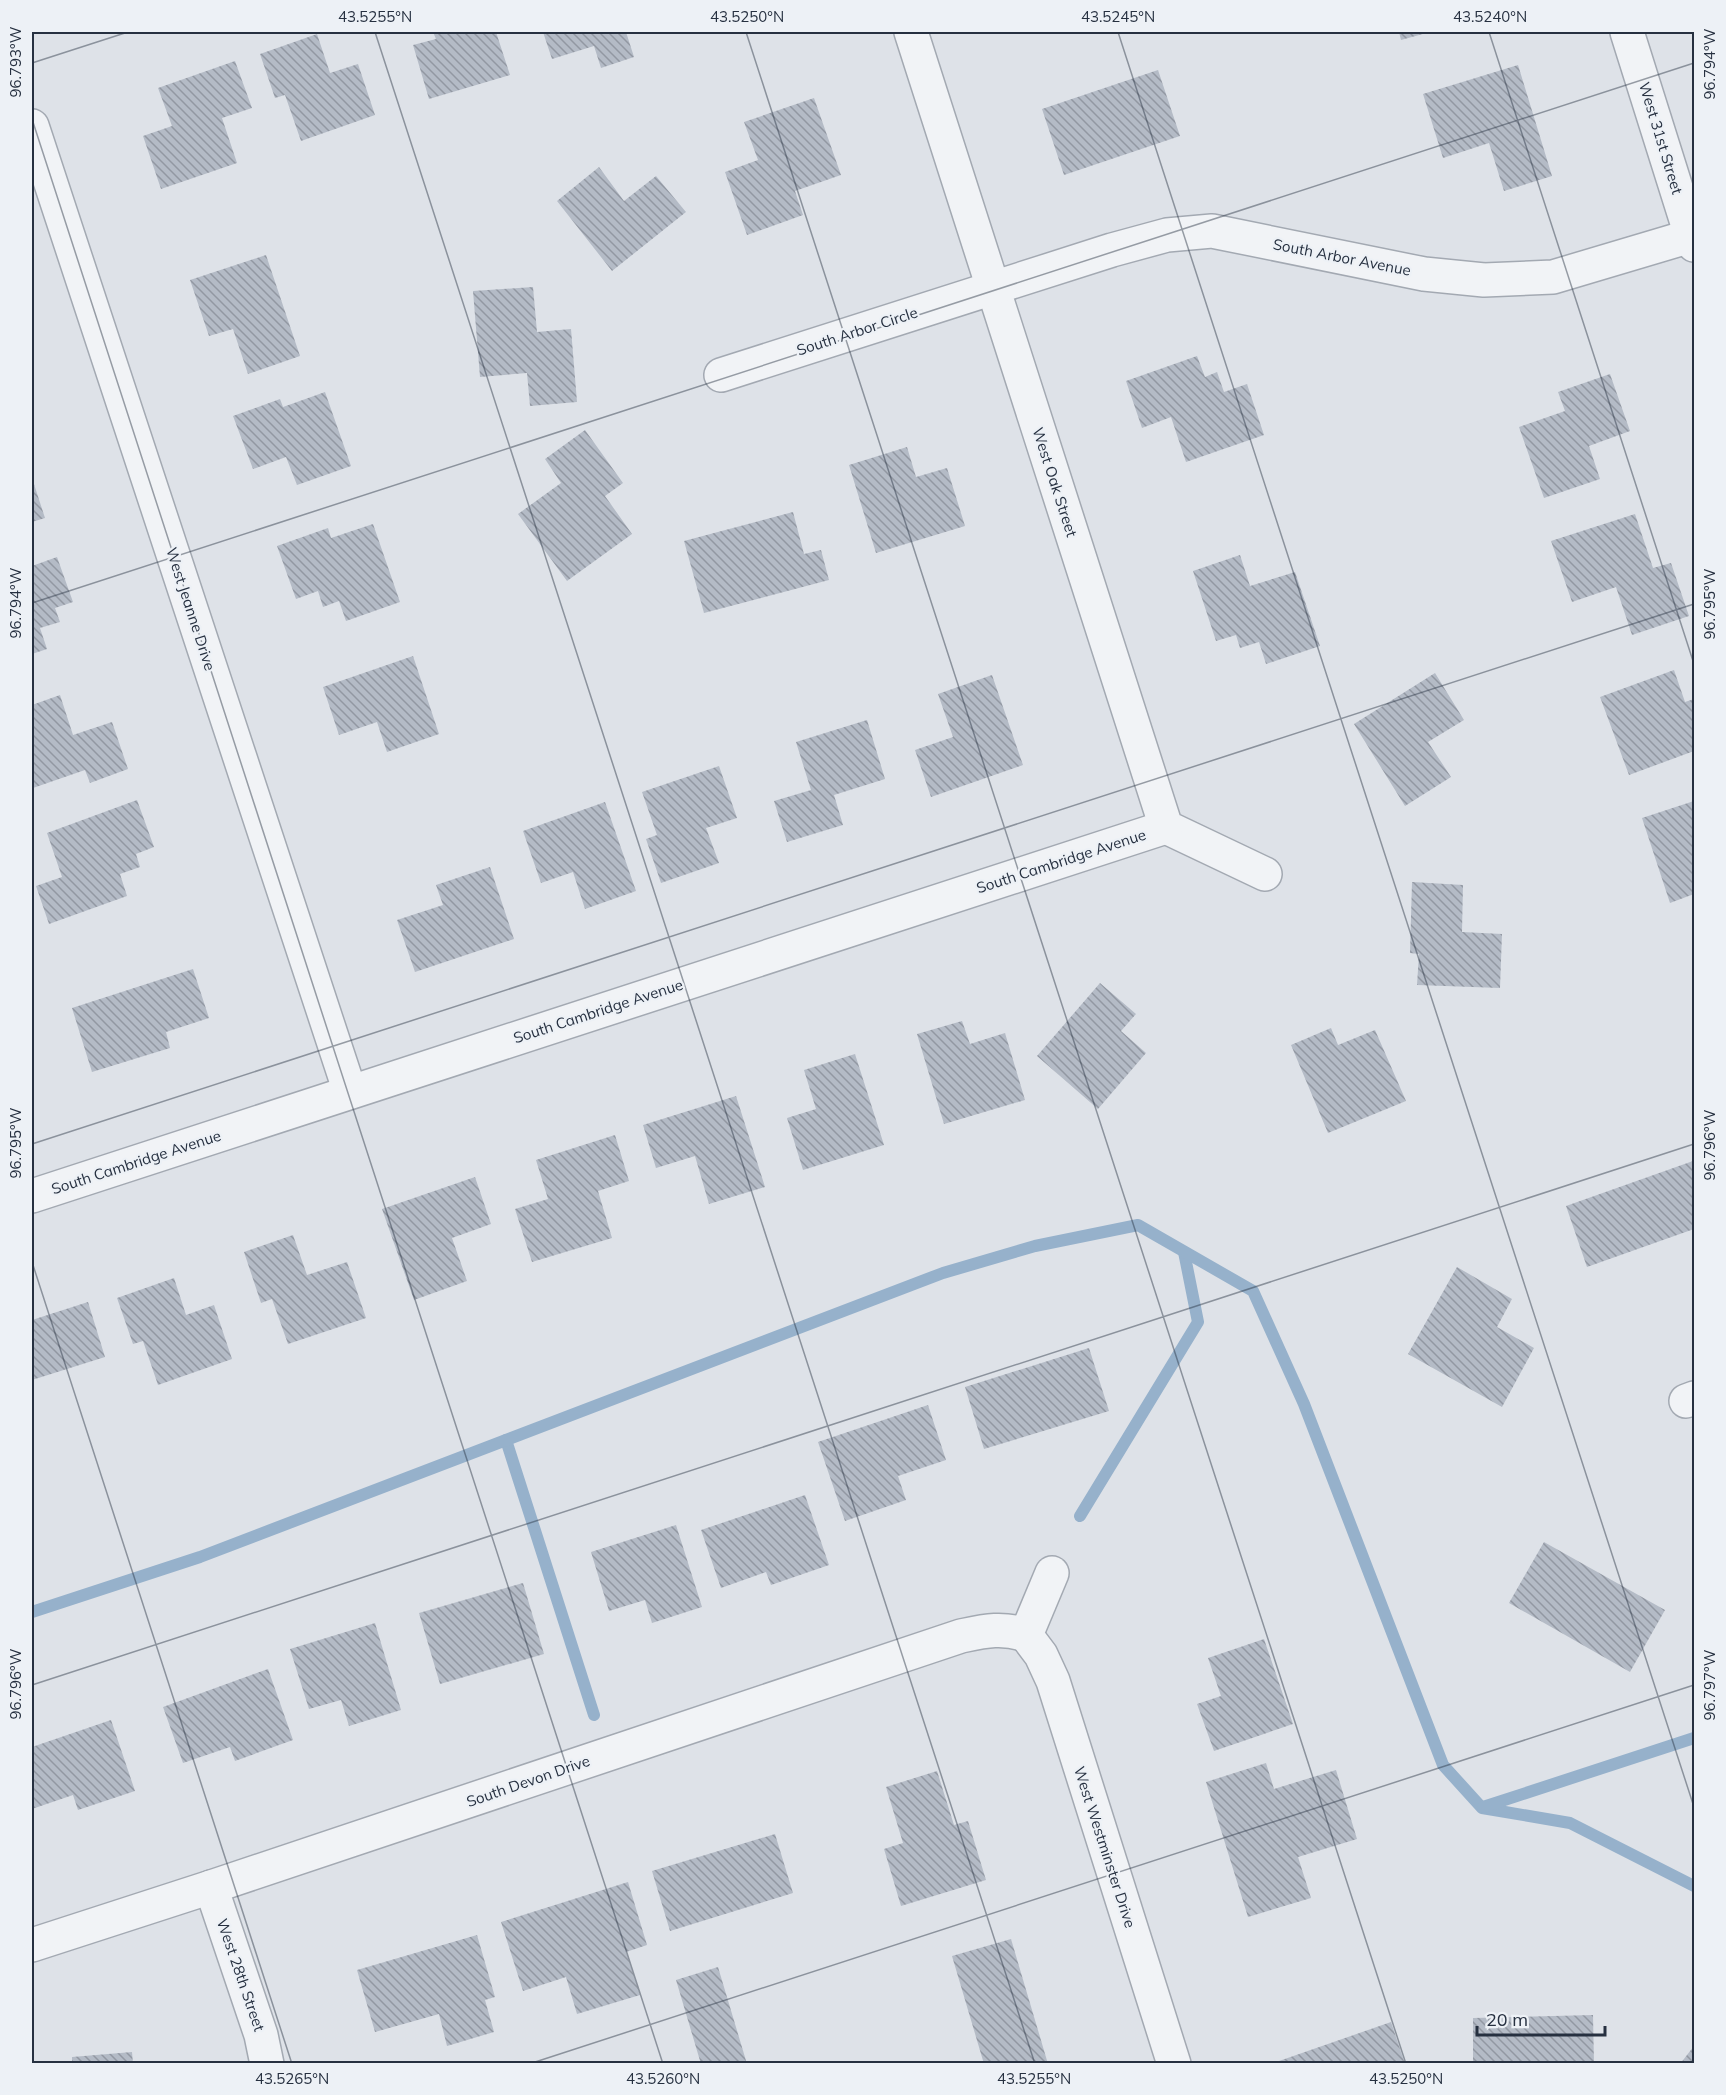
<svg xmlns="http://www.w3.org/2000/svg" width="1726" height="2095" font-family="Mulish,sans-serif">
  <defs>
    <pattern id="building-back-hatch" width="6" height="6" patternUnits="userSpaceOnUse" patternTransform="scale(1.5)"><rect width="6" height="6" fill="#b4bbc6"/><path d="M-1 5l2 2M0 0l6 6M5-1l2 2" fill="none" stroke="#9298a2"/></pattern>
  </defs>
  <rect width="100%" height="100%" fill="#dee2e8"/>
  <g fill="none" stroke-linecap="round" stroke-linejoin="round">
    <g stroke="#96b1cb" stroke-width="12">
      <polyline points="506,1440 594,1715"/>
      <polyline points="1080,1516 1198,1322 1184,1252"/>
      <polyline points="32,1612 200,1557 943,1273 1035,1246 1138,1225 1253,1291 1304,1404 1443,1765 1482,1808 1570,1823 1694,1886"/>
      <polyline points="1483,1807 1694,1738"/>
    </g>
  </g>
  <g fill="url(#building-back-hatch)">
    <polygon points="433,32 496,32 510,75 429,99 413,45 436,39"/>
    <polygon points="543,32 626,32 634,57 601,68 594,46 552,59"/>
    <polygon points="1399,32 1430,32 1401,40"/>
    <polygon points="317,34 330,73 358,64 375,115 301,141 285,95 275,98 260,54"/>
    <polygon points="235,61 252,108 222,118 237,163 161,189 143,136 172,126 158,88"/>
    <polygon points="1518,65 1552,176 1504,191 1489,143 1443,158 1423,94"/>
    <polygon points="1158,70 1180,136 1064,175 1042,109"/>
    <polygon points="814,98 841,175 795,191 803,215 747,235 725,172 758,160 744,122"/>
    <polygon points="599,167 624,201 656,176 686,212 612,271 557,201"/>
    <polygon points="266,255 300,356 248,374 233,329 209,336 190,280"/>
    <polygon points="533,287 537,332 571,329 577,402 530,406 527,373 480,377 473,291"/>
    <polygon points="1197,356 1205,377 1217,372 1224,392 1247,384 1264,435 1186,462 1171,417 1142,428 1126,381"/>
    <polygon points="1610,374 1630,431 1589,446 1600,479 1544,498 1519,427 1565,411 1558,392"/>
    <polygon points="325,392 351,466 297,485 286,457 253,469 233,416 280,399 283,407"/>
    <polygon points="585,430 623,483 605,496 632,534 567,581 518,514 561,483 545,459"/>
    <polygon points="907,447 916,477 947,468 965,526 876,553 849,465"/>
    <polygon points="32,478 45,518 32,522"/>
    <polygon points="793,512 804,554 821,550 829,580 704,613 684,541"/>
    <polygon points="1635,514 1653,568 1671,563 1689,616 1632,635 1616,587 1572,602 1551,541"/>
    <polygon points="373,524 400,602 346,621 339,601 323,607 318,591 296,599 277,546 328,528 331,538"/>
    <polygon points="1240,555 1250,586 1295,572 1320,646 1266,664 1259,642 1240,648 1236,635 1216,641 1193,571"/>
    <polygon points="57,557 73,602 55,608 60,622 40,628 47,649 32,654 32,566"/>
    <polygon points="413,656 439,734 387,752 377,722 339,735 323,687"/>
    <polygon points="1674,670 1685,702 1694,699 1694,751 1629,775 1600,697"/>
    <polygon points="1435,673 1464,720 1428,742 1451,777 1405,806 1354,724"/>
    <polygon points="992,675 1023,765 931,797 915,750 953,737 938,694"/>
    <polygon points="60,695 73,735 112,722 128,769 90,783 85,770 33,788 32,782 32,705"/>
    <polygon points="867,720 885,779 834,795 843,825 787,842 774,801 811,790 796,742"/>
    <polygon points="719,766 737,818 706,828 719,863 661,883 646,839 657,835 642,792"/>
    <polygon points="137,800 154,847 136,854 140,867 120,874 127,896 49,924 36,886 62,877 47,833"/>
    <polygon points="1694,801 1694,894 1670,903 1642,818"/>
    <polygon points="605,802 636,891 585,909 573,872 541,883 523,831"/>
    <polygon points="490,867 514,939 415,972 397,920 443,905 436,885"/>
    <polygon points="1412,882 1463,885 1462,932 1502,934 1500,988 1417,985 1419,954 1410,953"/>
    <polygon points="193,969 209,1018 166,1032 170,1048 92,1072 72,1008"/>
    <polygon points="1100,983 1136,1014 1121,1031 1146,1053 1098,1109 1037,1056"/>
    <polygon points="962,1021 970,1044 1005,1033 1025,1100 944,1124 917,1034"/>
    <polygon points="1331,1028 1338,1045 1375,1030 1406,1101 1328,1133 1291,1045"/>
    <polygon points="855,1054 884,1145 803,1170 787,1118 816,1109 804,1070"/>
    <polygon points="736,1096 765,1187 709,1204 695,1156 656,1168 643,1125"/>
    <polygon points="615,1135 629,1181 598,1191 612,1238 532,1262 515,1209 548,1199 536,1160"/>
    <polygon points="1693,1161 1694,1167 1694,1229 1587,1267 1566,1206"/>
    <polygon points="475,1177 491,1224 452,1238 467,1281 414,1300 382,1209"/>
    <polygon points="293,1235 307,1275 347,1262 366,1318 288,1344 272,1299 261,1303 244,1252"/>
    <polygon points="1457,1267 1512,1299 1497,1327 1534,1348 1502,1407 1408,1354"/>
    <polygon points="174,1278 186,1315 214,1305 232,1359 158,1385 143,1341 133,1344 117,1298"/>
    <polygon points="88,1302 105,1357 32,1380 32,1320"/>
    <polygon points="1089,1348 1109,1411 984,1449 965,1387"/>
    <polygon points="928,1405 946,1460 898,1476 906,1500 845,1521 818,1442"/>
    <polygon points="805,1495 829,1565 771,1585 766,1572 721,1588 701,1530"/>
    <polygon points="676,1525 702,1607 652,1623 645,1600 609,1611 591,1552"/>
    <polygon points="1544,1542 1665,1610 1630,1672 1509,1603"/>
    <polygon points="523,1583 544,1654 440,1684 419,1613"/>
    <polygon points="375,1623 401,1710 349,1726 341,1700 309,1709 290,1649"/>
    <polygon points="1264,1639 1293,1724 1214,1751 1197,1704 1221,1696 1208,1658"/>
    <polygon points="268,1669 293,1740 235,1761 230,1747 183,1763 163,1707"/>
    <polygon points="111,1720 135,1791 78,1810 73,1795 32,1809 32,1747"/>
    <polygon points="1266,1763 1274,1789 1336,1770 1357,1839 1298,1857 1311,1898 1248,1917 1206,1782"/>
    <polygon points="937,1771 954,1825 968,1821 986,1880 901,1906 884,1849 903,1843 886,1787"/>
    <polygon points="775,1834 793,1893 670,1931 652,1871"/>
    <polygon points="628,1882 647,1945 626,1952 640,1995 577,2014 566,1977 523,1991 501,1922"/>
    <polygon points="477,1935 495,1997 485,2000 494,2032 447,2046 439,2014 375,2032 357,1970"/>
    <polygon points="1011,1939 1048,2064 984,2064 952,1956"/>
    <polygon points="718,1967 747,2064 701,2064 676,1980"/>
    <polygon points="1593,2015 1594,2064 1473,2064 1473,2018"/>
    <polygon points="1391,2022 1405,2064 1280,2064 1279,2061"/>
    <polygon points="1694,2046 1694,2064 1680,2064"/>
    <polygon points="132,2052 133,2064 72,2064 72,2057"/>
  </g>
  <g fill="none" stroke-linecap="round" stroke-linejoin="round">
    <g stroke="#a3a9b2" stroke-width="36">
      <g id="minor">
        <polyline points="911,32 1166,827 1265,874"/>
        <polyline points="1627,32 1694,245"/>
        <polyline points="32,126 350,1092"/>
        <polyline points="721,375 1112,250 1167,235 1212,231 1424,274 1484,280 1553,277 1694,235"/>
        <polyline points="32,1196 1166,827"/>
        <polyline points="1686,1401 1694,1398"/>
        <polyline points="1026,1635 1041,1655 1053,1681 1174,2064"/>
        <polyline points="1026,1635 1052,1573"/>
        <polyline points="211,1887 261,2035 267,2064"/>
        <path d="M32,1945L211,1887L961,1636C985,1631 1002,1627 1026,1635"/>
      </g>
    </g>
    <use href="#minor" stroke="#f1f3f6" stroke-width="33"/>
  </g>
  <path fill="none" stroke="#263040" stroke-width="1.5" stroke-opacity="0.45" d="M375,32L1035,2064M746,32L1406,2064M1118,32L1694,1807M1489,32L1694,664M32,63L128,32M32,119L663,2064M32,603L1694,63M32,1144L1694,604M32,1262L292,2064M32,1685L1694,1144M529,2064L1694,1685"/>
  <g text-anchor="middle" dominant-baseline="central" stroke-width="4.5" stroke-linejoin="round" paint-order="stroke">
    <g font-size="15" fill="#263040" stroke="#edf1f6">
      <text transform="translate(1661 138) rotate(73)">West 31st Street</text>
      <text transform="translate(1342 257) rotate(11)">South Arbor Avenue</text>
      <text transform="translate(857 331) rotate(-18)">South Arbor Circle</text>
      <text transform="translate(1055 482) rotate(72)">West Oak Street</text>
      <text transform="translate(191 609) rotate(72)">West Jeanne Drive</text>
      <text transform="translate(1061 861) rotate(-18)">South Cambridge Avenue</text>
      <text transform="translate(598 1011) rotate(-18)">South Cambridge Avenue</text>
      <text transform="translate(136 1162) rotate(-18)">South Cambridge Avenue</text>
      <text transform="translate(528 1781) rotate(-19)">South Devon Drive</text>
      <text transform="translate(1105 1847) rotate(72)">West Westminster Drive</text>
      <text transform="translate(241 1975) rotate(71)">West 28th Street</text>
    </g>
  </g>
  <rect width="1726" height="2095" fill="none" stroke="#edf1f6" stroke-width="66"/>
  <path d="M1477 2026v9h128v-9" fill="none" stroke="#263040" stroke-width="3"/>
  <text x="1486" y="2026" font-size="18" fill="#263040" stroke="#edf1f6" stroke-width="4.5" paint-order="stroke">20 m</text>
  <rect x="33" y="33" width="1660" height="2029" fill="none" stroke="#263040" stroke-width="2"/>
  <g font-size="15" text-anchor="middle" fill="#263040">
    <text x="375" y="22">43.5255°N</text>
    <text x="747" y="22">43.5250°N</text>
    <text x="1118" y="22">43.5245°N</text>
    <text x="1490" y="22">43.5240°N</text>
    <text transform="translate(16 62) rotate(-90)" y="5">96.793°W</text>
    <text transform="translate(1710 64) rotate(-90)" y="5">96.794°W</text>
    <text transform="translate(16 603) rotate(-90)" y="5">96.794°W</text>
    <text transform="translate(1710 604) rotate(-90)" y="5">96.795°W</text>
    <text transform="translate(16 1143) rotate(-90)" y="5">96.795°W</text>
    <text transform="translate(1710 1145) rotate(-90)" y="5">96.796°W</text>
    <text transform="translate(16 1684) rotate(-90)" y="5">96.796°W</text>
    <text transform="translate(1710 1685) rotate(-90)" y="5">96.797°W</text>
    <text x="292" y="2084">43.5265°N</text>
    <text x="663" y="2084">43.5260°N</text>
    <text x="1034" y="2084">43.5255°N</text>
    <text x="1406" y="2084">43.5250°N</text>
  </g>
</svg>
